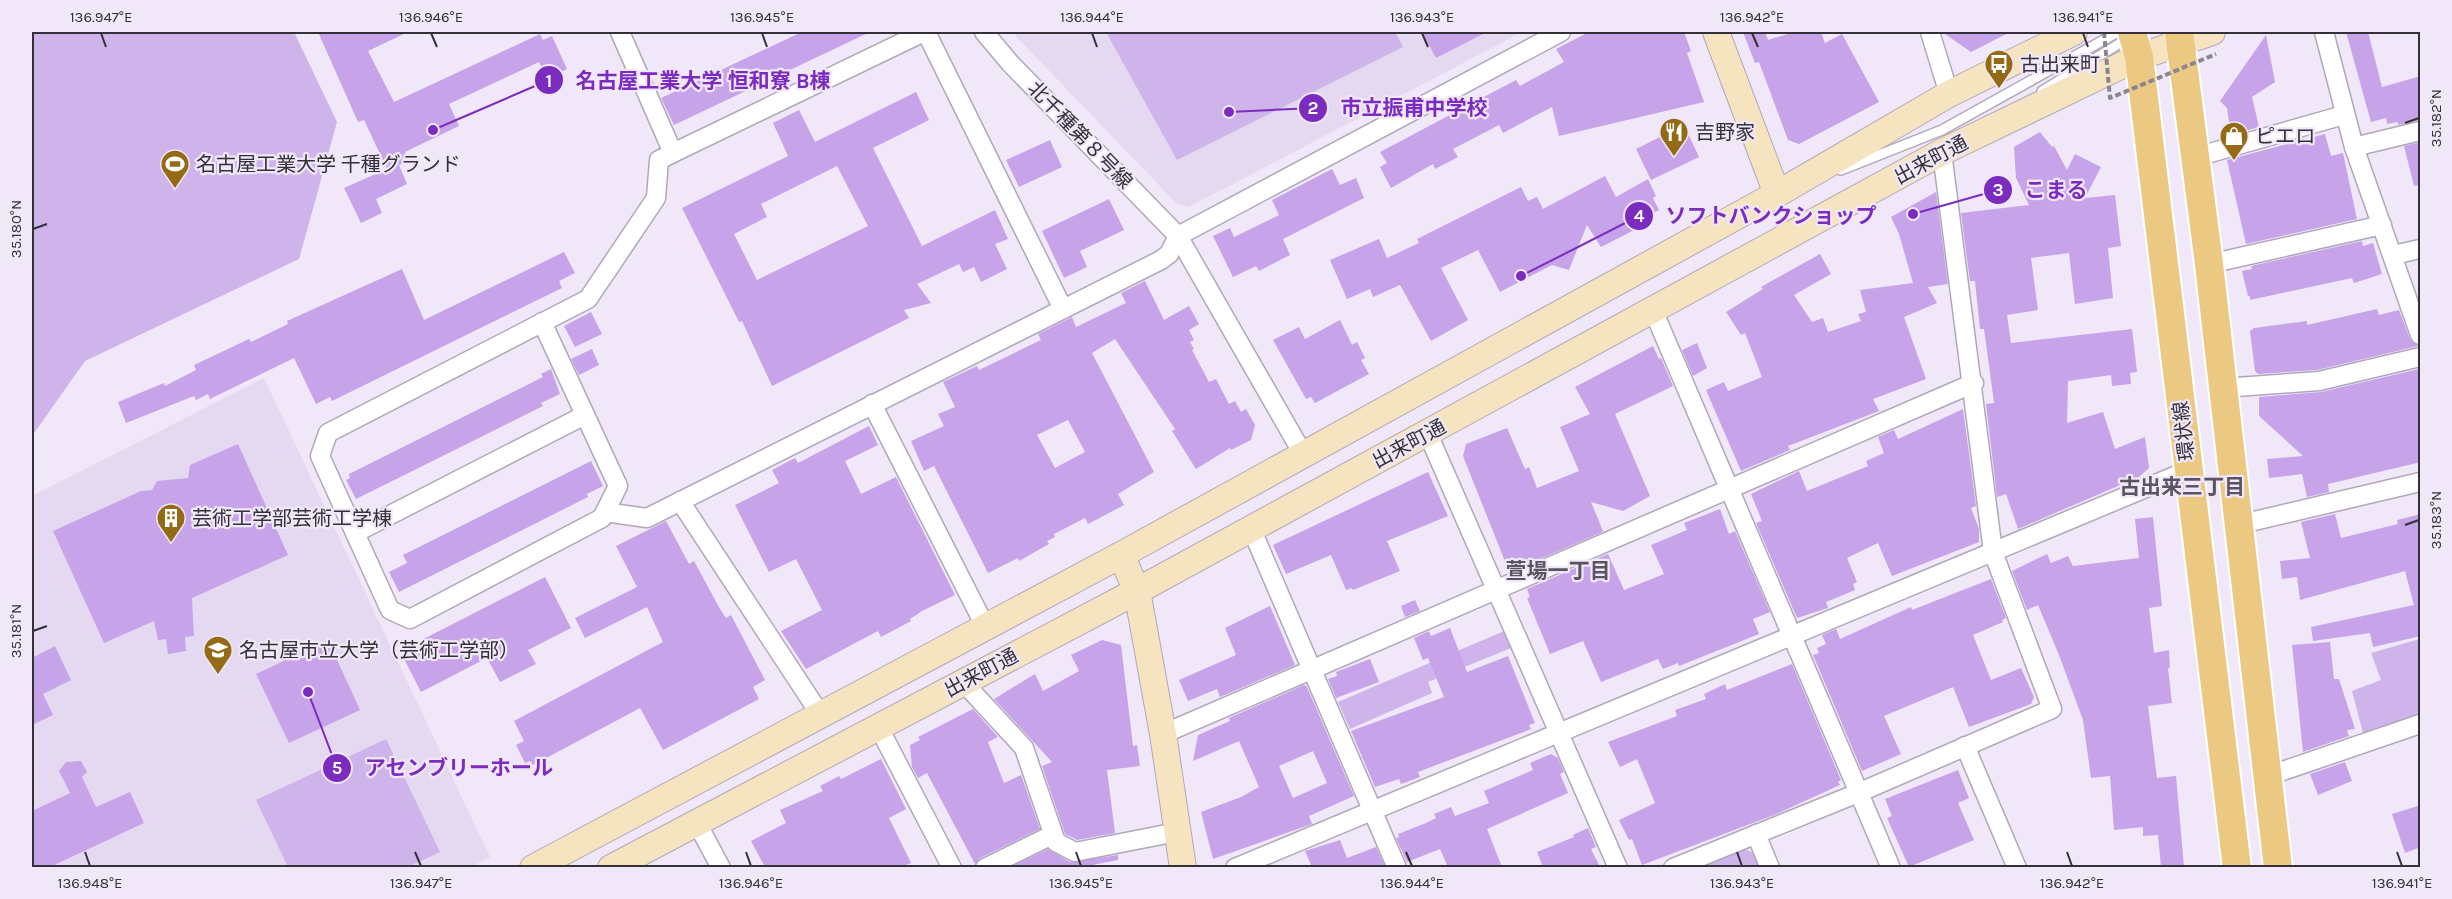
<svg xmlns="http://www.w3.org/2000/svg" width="2452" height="899" font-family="Karla,'Noto Sans JP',sans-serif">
  <rect width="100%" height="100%" fill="#f0e7f9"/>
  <g fill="#e5d9f2">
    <polygon points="1012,32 1522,32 1189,207 1177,204"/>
    <polygon points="264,378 490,857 469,868 32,868 32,496"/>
  </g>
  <g fill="#cfb3eb">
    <polygon points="32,32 294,32 337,122 299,259 85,361 32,436"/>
    <polygon points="1106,32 1395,32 1403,47 1177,160"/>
    <polygon points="1509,629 1516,646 1428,682 1432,693 1350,729 1338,702"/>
    <polygon points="2420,639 2420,714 2363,733 2352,691 2381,680 2371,653"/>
    <polygon points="386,739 440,852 408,867 288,867 256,800"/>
    <polygon points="1745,849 1754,853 1760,868 1697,868"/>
  </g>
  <g fill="#c7a3ea" fill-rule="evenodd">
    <polygon points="318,32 408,32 368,51 394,102 540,34 543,40 552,36 567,69 547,79 539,62 449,104 459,126 405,152 409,161 399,165 407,184 376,199 382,213 361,223 344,188 387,169 364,120 358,122"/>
    <polygon points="802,32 870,32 674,125 661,98"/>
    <polygon points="1422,32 1487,32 1436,58"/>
    <polygon points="1589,32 1684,32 1691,51 1687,53 1704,102 1559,136 1552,107 1503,133 1499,125 1453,149 1458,157 1435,169 1433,164 1391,188 1380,167 1387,163 1380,152 1516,80 1520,86 1564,62 1556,49"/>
    <polygon points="1743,32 1765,32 1768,40 1794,32 1821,32 1825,43 1842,34 1879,102 1799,144 1788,140 1759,62 1755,63"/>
    <polygon points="1942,32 2010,32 1971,52"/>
    <polygon points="2346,32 2368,32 2382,87 2421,76 2421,120 2398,125 2398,122 2387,124 2386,118 2371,122"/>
    <polygon points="2266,35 2275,82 2252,97 2259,127 2231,135 2227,108 2220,101"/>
    <path d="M916,92L929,120L873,148L922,246L995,210L1008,239L995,244L1007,269L981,282L974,267L963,272L959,264L917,284L931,303L904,310L909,318L772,386L742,321L739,322L682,208L788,156L773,123L799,110L815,142ZM837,166L868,226L757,280L734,234L767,217L761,204Z"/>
    <polygon points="1684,125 1699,157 1651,180 1636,149"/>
    <polygon points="2040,132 2052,147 2054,146 2067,170 2075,154 2101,167 2085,198 2115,195 2121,246 2108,248 2113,298 2075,304 2069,253 2031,258 2038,310 2007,315 2011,343 2132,329 2137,372 2130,373 2131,384 2112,386 2111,375 2068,381 2067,423 2103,412 2115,449 2145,437 2149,468 2139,477 2018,529 2006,494 1997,497 1986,404 1994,403 1985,336 1984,329 1980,329 1975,281 1970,281 1961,213 2029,205 2016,178 2014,147"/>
    <polygon points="2325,134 2331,156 2343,153 2357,219 2246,244 2227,160"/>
    <polygon points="1050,140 1062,167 1019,187 1006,160"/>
    <polygon points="2421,142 2421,185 2414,186 2404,146"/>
    <polygon points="1332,169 1340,185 1356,178 1364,198 1283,239 1290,255 1259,271 1256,266 1233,277 1213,236 1230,228 1234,237 1279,215 1272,200"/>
    <polygon points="1605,176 1616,197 1648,179 1656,196 1653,198 1659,210 1647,216 1650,222 1601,247 1587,225 1569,270 1552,265 1500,292 1478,250 1441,268 1468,320 1431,341 1400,285 1373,297 1370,289 1347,299 1330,260 1379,239 1387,258 1419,243 1417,239 1521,187 1528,201 1537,197 1543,209"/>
    <polygon points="1936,192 1948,284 1928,287 1937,303 1904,317 1926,379 1873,399 1879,411 1788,446 1790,450 1741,471 1706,390 1724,382 1728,391 1762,377 1745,333 1741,335 1726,312 1763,289 1761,287 1820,254 1831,274 1794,295 1812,322 1823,318 1828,332 1861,321 1858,314 1866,312 1860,290 1913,283 1899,234 1891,217"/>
    <polygon points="1109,199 1124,230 1080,251 1087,267 1064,278 1042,231"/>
    <polygon points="2362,241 2363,246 2373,243 2382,274 2354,283 2352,278 2250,300 2250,296 2248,296 2242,271 2252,269 2251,266"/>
    <polygon points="564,252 575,273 559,281 562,288 332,401 330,397 316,404 294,358 210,399 208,394 196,400 194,396 126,423 118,402 164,383 165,386 196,370 194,365 249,339 251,342 288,324 287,321 402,269 424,320"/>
    <path d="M1145,281L1164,320L1189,306L1199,324L1189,330L1194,340L1190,342L1194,349L1192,350L1209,382L1216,379L1229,404L1235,401L1241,412L1246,409L1255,425L1251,440L1231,450L1230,448L1196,469L1172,431L1175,429L1115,339L1092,353L1154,472L1118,494L1124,505L1088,524L1085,518L1054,534L1055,537L1047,541L1049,544L1019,561L1018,558L988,573L934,466L924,471L911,441L944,426L938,414L955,407L943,382L977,366L979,370L1041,340L1038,334L1072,317L1076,327L1126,303L1121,293ZM1068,420L1085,452L1055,468L1037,435Z"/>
    <polygon points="2377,309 2379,315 2399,310 2410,339 2418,346 2317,370 2258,374 2255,371 2250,331 2254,328 2307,321 2307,325"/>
    <polygon points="591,312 602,334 575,347 564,326"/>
    <polygon points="1340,320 1352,345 1357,342 1365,358 1361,360 1369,374 1315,403 1311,397 1306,399 1273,340 1299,327 1305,339"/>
    <polygon points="1697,343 1707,368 1693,376 1682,350"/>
    <polygon points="1653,346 1659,359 1661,358 1673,386 1615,414 1650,496 1623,511 1591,502 1603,531 1600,533 1519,568 1516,560 1506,564 1463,456 1466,444 1507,428 1525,469 1529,467 1537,488 1579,471 1560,427 1590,414 1575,387"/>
    <polygon points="592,349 599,365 579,375 571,359"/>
    <polygon points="551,369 560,394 541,403 543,406 356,499 346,480 350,478 349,474 543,377 541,374"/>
    <polygon points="2419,369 2421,462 2328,484 2329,492 2307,497 2302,474 2269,478 2267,459 2303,456 2259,416 2259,397 2321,392"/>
    <polygon points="1963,409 1976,506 1971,508 1979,529 1979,542 1892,576 1878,543 1847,558 1857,582 1853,584 1855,590 1826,602 1828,608 1797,618 1756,523 1762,521 1751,494 1799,471 1807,491 1868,466 1866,461 1884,453 1878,437 1894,430 1898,439"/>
    <polygon points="869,426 878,445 845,461 861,494 896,477 955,595 922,611 910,619 911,621 881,637 878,631 806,669 781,631 822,610 796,559 769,572 735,505 779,483 772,470 795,458 798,463"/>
    <polygon points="238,444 288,555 192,598 194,636 185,637 186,651 168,654 166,639 158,640 154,621 104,643 53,531 141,491 152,490 157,481 188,478 190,465"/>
    <polygon points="591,461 603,486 587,494 588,497 399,592 389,572 407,563 403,555"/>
    <polygon points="1428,472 1448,516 1387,541 1400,571 1353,590 1352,588 1346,590 1331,555 1286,574 1273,545"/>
    <polygon points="1720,509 1729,534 1735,531 1770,612 1753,619 1759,634 1679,666 1678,663 1663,669 1658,659 1601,682 1583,641 1550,654 1527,598 1530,597 1527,589 1608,554 1624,590 1664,574 1651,545 1687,530 1684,523"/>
    <polygon points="2335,514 2341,538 2398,524 2397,520 2421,514 2421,636 2373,647 2370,633 2313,641 2311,627 2414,605 2405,571 2300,600 2297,577 2282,579 2280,561 2310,558 2301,522"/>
    <polygon points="2153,517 2162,606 2149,608 2154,653 2169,650 2170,668 2168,668 2172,703 2148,706 2157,778 2176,776 2184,867 2161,867 2158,835 2143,836 2143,827 2114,830 2110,776 2091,778 2083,720 2059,655 2038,605 2027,610 2012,571 2047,554 2051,563 2068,556 2073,566 2139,558 2135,519"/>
    <polygon points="666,521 689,564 694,561 720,609 726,618 731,615 765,680 753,687 759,699 663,750 640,708 533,765 530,761 525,763 516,745 524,741 514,721 663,642 647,607 585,638 575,618 637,587 616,546"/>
    <polygon points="545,577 571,628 528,650 536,664 500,682 487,658 421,692 400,651"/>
    <polygon points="1991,579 2006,618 2002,620 2003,622 1973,635 1991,680 2021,668 2034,697 2031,704 1969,727 1953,687 1884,716 1901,754 1862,771 1813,655 1819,653 1817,648 1826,644 1822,635 1836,629 1840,639 1911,607 1912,610"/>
    <polygon points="1415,600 1420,611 1405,617 1401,606"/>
    <polygon points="1270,606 1295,665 1220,697 1217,689 1188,701 1179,680 1236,655 1225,628"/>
    <polygon points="1450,628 1467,672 1508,656 1535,723 1529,725 1531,729 1418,772 1420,777 1401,784 1399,779 1375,787 1351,731 1444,697 1428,658 1423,660 1414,638 1429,631 1431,636"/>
    <polygon points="328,640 360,710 289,743 256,674"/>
    <polygon points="1102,640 1121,645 1133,746 1137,745 1140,766 1107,770 1115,833 1077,840 1065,834 1042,766 1052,762 994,699 1035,674 1043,691 1079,671 1071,655"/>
    <polygon points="2330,642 2334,679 2339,679 2355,729 2347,730 2349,736 2303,752 2292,645"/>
    <polygon points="55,646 71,680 43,694 53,715 32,725 32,658"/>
    <polygon points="1370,659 1379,682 1336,698 1328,679 1337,676 1336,672"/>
    <polygon points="1792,664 1841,780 1838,782 1840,785 1774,815 1642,865 1632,839 1629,840 1619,820 1655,803 1637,759 1620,767 1608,742 1677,716 1675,710 1706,699 1704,694 1725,684 1727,690"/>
    <path d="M1304,685L1307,687L1354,796L1309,816L1312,824L1213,859L1201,812L1241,797L1259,787L1239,741L1193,761L1198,735L1230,721L1229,718ZM1313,751L1327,783L1293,798L1279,766Z"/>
    <polygon points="973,709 998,737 988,742 1004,783 1021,775 1040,829 980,858 975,864 927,773 918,778 912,767 910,745 920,740 918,737"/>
    <polygon points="1551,754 1558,758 1564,772 1560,774 1568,793 1487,829 1502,867 1448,867 1440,849 1407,862 1396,838 1399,837 1398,834 1426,823 1436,818 1434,814 1451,807 1455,816 1489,803 1484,791 1533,770 1530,763"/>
    <polygon points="881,759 906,809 889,818 911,863 901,867 765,867 751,841 786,823 780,810 823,791 820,786 839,776 841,779"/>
    <polygon points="81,761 87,772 82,777 96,807 130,792 144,823 50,867 32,867 32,811 70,793 59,771 66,762"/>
    <polygon points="2345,762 2352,781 2318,795 2310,774"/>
    <polygon points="1958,770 1969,798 1958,803 1974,840 1909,867 1887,818 1892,816 1885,799"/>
    <polygon points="2421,805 2421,847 2405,853 2392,814"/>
    <polygon points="1588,828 1596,847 1591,849 1600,867 1543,867 1537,852 1574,837 1573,835"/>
    <polygon points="1340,840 1347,858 1376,847 1385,867 1312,867 1305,851"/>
    <polygon points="1048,849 1070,862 1118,855 1118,860 1082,867 1011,867"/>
  </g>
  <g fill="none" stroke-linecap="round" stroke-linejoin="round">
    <g stroke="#b0a8b9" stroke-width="12">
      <g id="lane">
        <polyline points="2042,91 2130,37"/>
        <polyline points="1841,170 1942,130 2118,32"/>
      </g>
    </g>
    <g stroke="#b0a8b9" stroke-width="21">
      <g id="street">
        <polyline points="926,32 1063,309"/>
        <polyline points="984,32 1010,63 1178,236 1303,454"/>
        <polyline points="1930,32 1949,94"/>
        <polyline points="2324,32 2354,147 2420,335"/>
        <polyline points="2354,147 2420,131"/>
        <polyline points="673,153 924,32"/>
        <polyline points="2196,157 2344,115"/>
        <polyline points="2393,255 2420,249"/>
        <polyline points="2209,264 2382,225"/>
        <polyline points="1653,310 1891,868"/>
        <polyline points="542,322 618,486 602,518 410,619 390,610 320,456 328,433 588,299 656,198 659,160 673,153 620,32"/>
        <polyline points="2222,388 2319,381 2420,357"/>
        <polyline points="872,404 986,628"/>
        <polyline points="1428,434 1618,868"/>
        <polyline points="680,501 820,714"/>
        <polyline points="605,512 647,518 1161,260 1169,254 1178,236 1561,32"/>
        <polyline points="2237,525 2420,482"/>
        <polyline points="1251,528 1397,868"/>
        <polyline points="355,533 585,415"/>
        <polyline points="964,683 1024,748 1056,842 1075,852 1177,832"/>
        <polyline points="878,726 952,868"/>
        <polyline points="1163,734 1974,383"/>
        <polyline points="1965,746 2017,868"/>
        <polyline points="2268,776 2420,724"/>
        <polyline points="696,821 721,868"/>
        <polyline points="1756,834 1770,868"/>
        <polyline points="985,868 1052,835"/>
        <polyline points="1235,868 2189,470"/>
        <polyline points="1673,868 1858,793 2052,709 1993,552 1942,152"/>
      </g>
    </g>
    <g stroke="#b0a8b9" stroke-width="28">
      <g id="secondary">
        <polyline points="1716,32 1777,194"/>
        <polyline points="1121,555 1137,591 1163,734 1183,868"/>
        <polyline points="533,868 1121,555 1777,194 1949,94 2074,32"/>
        <polyline points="611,868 1137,591 1942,152 2139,57 2212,32"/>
      </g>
    </g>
    <g stroke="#fff" stroke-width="32">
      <g id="primary">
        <polyline points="2132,32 2139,57 2237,868"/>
        <polyline points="2179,32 2209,264 2278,868"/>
      </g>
    </g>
    <use href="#lane" stroke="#fff" stroke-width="9"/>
    <use href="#street" stroke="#fff" stroke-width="18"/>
    <use href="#secondary" stroke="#f6e4c1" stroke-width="26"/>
    <use href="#primary" stroke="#ecc982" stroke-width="28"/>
    <polyline stroke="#8b8591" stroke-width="4" stroke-dasharray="6 3" stroke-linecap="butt" points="2104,32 2110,98 2216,54"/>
  </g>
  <path fill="none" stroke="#333037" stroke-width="2" d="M101,33L106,47M431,33L437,47M762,33L767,47M1092,33L1097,47M1422,33L1428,47M1752,33L1758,47M2083,33L2088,47M2405,123L2419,118M33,229L47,224M2405,525L2419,520M33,631L47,626M85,852L90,866M415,852L421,866M746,852L751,866M1076,852L1081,866M1406,852L1412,866M1737,852L1742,866M2067,852L2072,866M2397,852L2402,866"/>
  <defs>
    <g id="bus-pin" transform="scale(1.5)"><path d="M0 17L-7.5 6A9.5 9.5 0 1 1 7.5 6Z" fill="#946a15" stroke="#f0e7f9"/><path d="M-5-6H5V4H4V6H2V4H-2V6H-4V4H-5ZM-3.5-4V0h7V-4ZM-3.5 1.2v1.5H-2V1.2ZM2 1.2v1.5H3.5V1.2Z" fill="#fff"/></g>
    <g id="restaurant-pin" transform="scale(1.5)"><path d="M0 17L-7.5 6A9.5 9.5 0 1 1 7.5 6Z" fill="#946a15" stroke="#f0e7f9"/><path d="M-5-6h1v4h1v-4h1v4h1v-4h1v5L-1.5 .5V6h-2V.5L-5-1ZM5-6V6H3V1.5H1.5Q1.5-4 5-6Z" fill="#fff"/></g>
    <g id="shop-pin" transform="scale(1.5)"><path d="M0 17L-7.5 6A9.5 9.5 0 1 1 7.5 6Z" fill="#946a15" stroke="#f0e7f9"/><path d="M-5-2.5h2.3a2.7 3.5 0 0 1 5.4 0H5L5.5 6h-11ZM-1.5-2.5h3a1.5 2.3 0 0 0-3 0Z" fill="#fff"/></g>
    <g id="stadium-pin" transform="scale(1.5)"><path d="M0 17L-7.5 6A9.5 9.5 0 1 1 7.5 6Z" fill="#946a15" stroke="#f0e7f9"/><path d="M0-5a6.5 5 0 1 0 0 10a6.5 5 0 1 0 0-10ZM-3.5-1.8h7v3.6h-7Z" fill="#fff"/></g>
    <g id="building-pin" transform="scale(1.5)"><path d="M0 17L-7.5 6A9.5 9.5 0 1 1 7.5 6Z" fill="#946a15" stroke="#f0e7f9"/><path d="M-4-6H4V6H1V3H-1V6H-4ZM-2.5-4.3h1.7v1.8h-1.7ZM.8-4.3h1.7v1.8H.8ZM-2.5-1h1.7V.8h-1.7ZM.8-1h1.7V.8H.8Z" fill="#fff"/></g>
    <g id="university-pin" transform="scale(1.5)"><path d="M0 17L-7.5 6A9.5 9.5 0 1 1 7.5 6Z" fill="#946a15" stroke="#f0e7f9"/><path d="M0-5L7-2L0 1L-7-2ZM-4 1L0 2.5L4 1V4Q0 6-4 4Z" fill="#fff"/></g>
  </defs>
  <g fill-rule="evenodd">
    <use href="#bus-pin" x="1999" y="64"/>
    <use href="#restaurant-pin" x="1674" y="132"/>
    <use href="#shop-pin" x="2234" y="136"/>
    <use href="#stadium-pin" x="175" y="164"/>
    <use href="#building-pin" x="171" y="518"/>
    <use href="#university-pin" x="218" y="650"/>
  </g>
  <g text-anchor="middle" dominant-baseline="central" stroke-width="4.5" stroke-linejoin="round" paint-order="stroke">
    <g font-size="20" fill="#333037" stroke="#f0e7f9" text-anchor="start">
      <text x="2020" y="64">古出来町</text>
      <text x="1695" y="132">吉野家</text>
      <text x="2255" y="136">ピエロ</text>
      <text x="196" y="164">名古屋工業大学 千種グランド</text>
      <text x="192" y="518">芸術工学部芸術工学棟</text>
      <text x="239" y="650">名古屋市立大学（芸術工学部）</text>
    </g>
    <g font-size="20" fill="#333037" stroke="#f0e7f9">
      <text transform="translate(1080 135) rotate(46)">北千種第８号線</text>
      <text transform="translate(1931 160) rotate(-28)">出来町通</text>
      <text transform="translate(2184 431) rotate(-97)">環状線</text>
      <text transform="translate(1409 444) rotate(-28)">出来町通</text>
      <text transform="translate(981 673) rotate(-28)">出来町通</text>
    </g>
    <g font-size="21" font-weight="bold" fill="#5a5362" stroke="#f0e7f9">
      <text x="2182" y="487">古出来三丁目</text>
      <text x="1558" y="571">萱場一丁目</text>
    </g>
  </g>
  <path fill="none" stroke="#7b2cbf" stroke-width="2" d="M433 130L549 80M1229 112L1313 108M1913 214L1998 190M1521 276L1639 216M308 692L337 768"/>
  <g fill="#7b2cbf" stroke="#f0e7f9" stroke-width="2">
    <circle cx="433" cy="130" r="6"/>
    <circle cx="1229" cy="112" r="6"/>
    <circle cx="1913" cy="214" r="6"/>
    <circle cx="1521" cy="276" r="6"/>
    <circle cx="308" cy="692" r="6"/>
    <circle cx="549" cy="80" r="15"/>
    <circle cx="1313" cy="108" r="15"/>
    <circle cx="1998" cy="190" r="15"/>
    <circle cx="1639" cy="216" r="15"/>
    <circle cx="337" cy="768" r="15"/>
  </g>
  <g font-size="18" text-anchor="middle" font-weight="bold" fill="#fff">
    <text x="549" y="87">1</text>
    <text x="1313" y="114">2</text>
    <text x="1998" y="196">3</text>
    <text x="1639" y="222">4</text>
    <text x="337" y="774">5</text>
  </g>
  <g font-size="21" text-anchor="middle" font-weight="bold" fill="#7b2cbf" stroke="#f0e7f9" stroke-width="4.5" stroke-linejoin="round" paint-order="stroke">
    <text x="703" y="88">名古屋工業大学 恒和寮 B棟</text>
    <text x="1414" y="115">市立振甫中学校</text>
    <text x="2056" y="197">こまる</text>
    <text x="1771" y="223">ソフトバンクショップ</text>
    <text x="459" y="775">アセンブリーホール</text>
  </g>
  <rect width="2452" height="899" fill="none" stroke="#f0e7f9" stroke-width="66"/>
  <rect x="33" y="33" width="2386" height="833" fill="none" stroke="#333037" stroke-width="2"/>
  <g font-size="15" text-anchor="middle" fill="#333037">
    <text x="101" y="22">136.947°E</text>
    <text x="431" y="22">136.946°E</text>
    <text x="762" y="22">136.945°E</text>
    <text x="1092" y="22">136.944°E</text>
    <text x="1422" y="22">136.943°E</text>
    <text x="1752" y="22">136.942°E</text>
    <text x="2083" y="22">136.941°E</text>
    <text transform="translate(2436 118) rotate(-90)" y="5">35.182°N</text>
    <text transform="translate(16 229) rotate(-90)" y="5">35.180°N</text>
    <text transform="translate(2436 520) rotate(-90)" y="5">35.183°N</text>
    <text transform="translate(16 631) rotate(-90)" y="5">35.181°N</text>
    <text x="90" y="888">136.948°E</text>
    <text x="421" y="888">136.947°E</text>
    <text x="751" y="888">136.946°E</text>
    <text x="1081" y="888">136.945°E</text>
    <text x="1412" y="888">136.944°E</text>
    <text x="1742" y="888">136.943°E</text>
    <text x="2072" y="888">136.942°E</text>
    <text x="2402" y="888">136.941°E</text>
  </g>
</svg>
